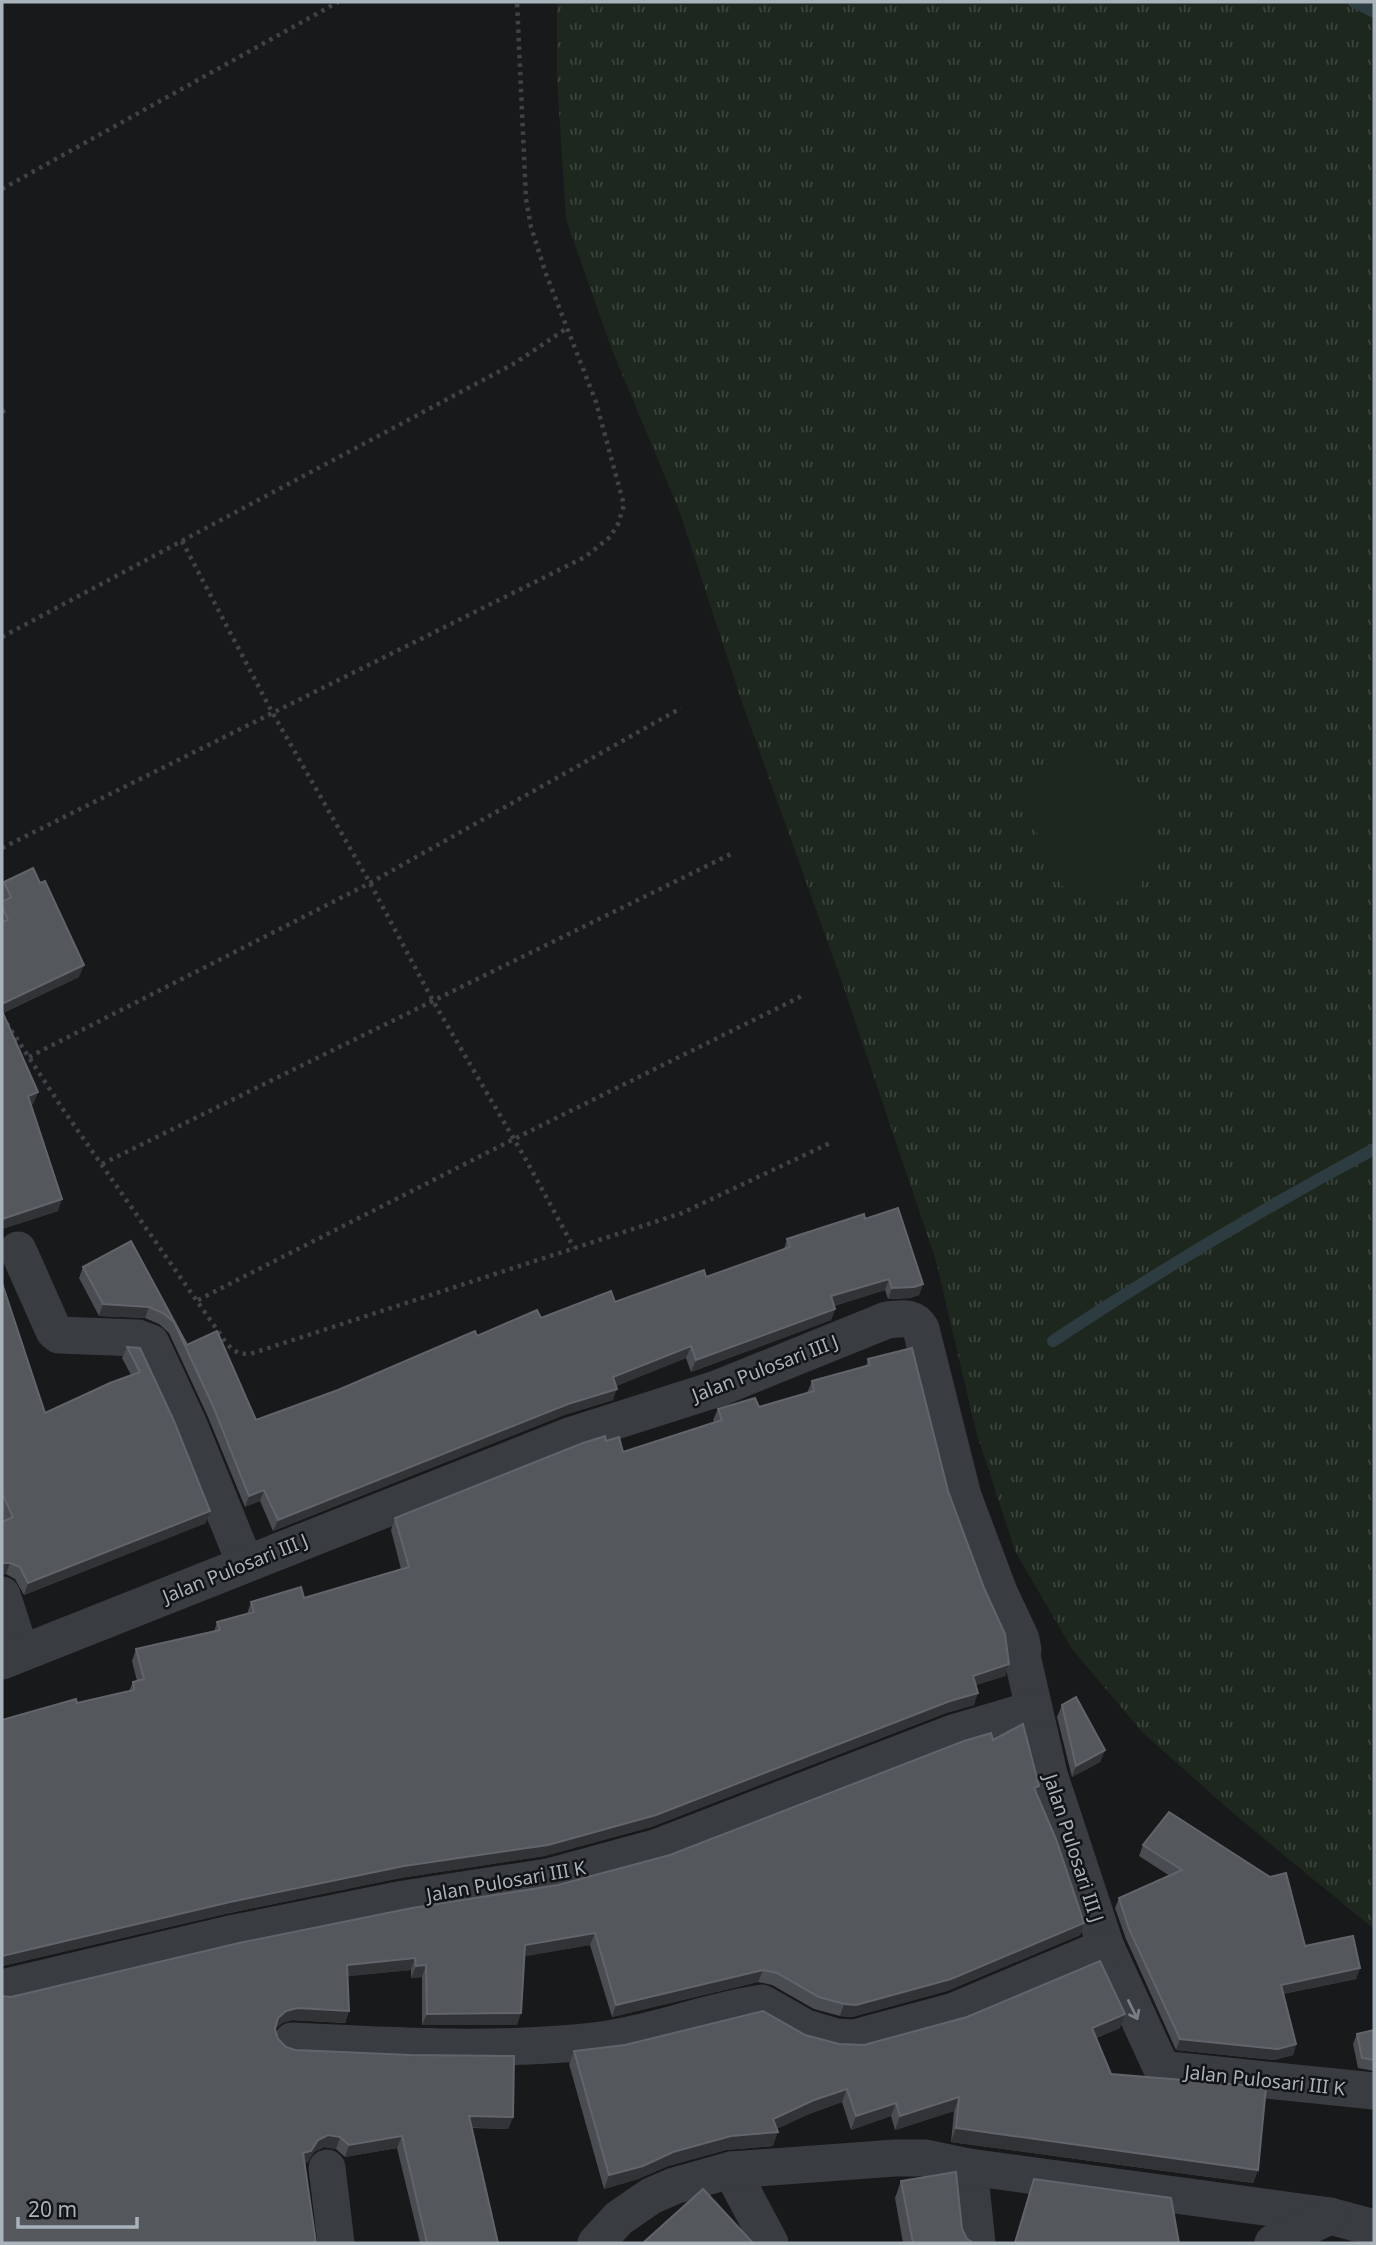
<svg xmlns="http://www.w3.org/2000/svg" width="1376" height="2245" font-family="'Noto Sans',sans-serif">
  <defs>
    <pattern id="grass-tufts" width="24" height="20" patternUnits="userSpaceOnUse" patternTransform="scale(1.75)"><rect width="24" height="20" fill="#1e271e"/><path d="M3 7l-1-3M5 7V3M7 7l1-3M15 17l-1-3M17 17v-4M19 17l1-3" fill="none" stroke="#3c443d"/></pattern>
  </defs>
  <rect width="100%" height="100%" fill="#18191b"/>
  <polygon fill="url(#grass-tufts)" points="557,2 1374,2 1374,1929 1240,1819 1143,1733 1072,1649 1015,1551 976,1431 936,1261 843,985 744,708 679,510 612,350 566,219 557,79"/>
  <polygon fill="#1e271e" points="1087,754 1127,769 1150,803 1161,851 1138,889 1112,904 1085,901 1061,885 1040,846 1029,790 1050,755"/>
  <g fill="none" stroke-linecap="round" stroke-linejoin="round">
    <g stroke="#2d3c41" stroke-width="12">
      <polyline points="1354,2 1374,12"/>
      <path d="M1053,1341C1157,1272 1264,1208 1374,1149"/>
    </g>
    <g stroke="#3f4348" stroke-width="4.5" stroke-dasharray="3.5 5" stroke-linecap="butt">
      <polyline points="2,189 338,2"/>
      <polyline points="2,412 5,410"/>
      <polyline points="182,541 272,712 370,883 433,1001 525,1158 574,1248"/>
      <polyline points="2,637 515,363 567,328"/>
      <polyline points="2,848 585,557 610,537 618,524 624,505 596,402 546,274 531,227 526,199 517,2"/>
      <path d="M2,1016L62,1108L227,1344C235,1352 239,1354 250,1354L682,1213L830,1143"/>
      <polyline points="29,1057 370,883 681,708"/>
      <polyline points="102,1164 731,854"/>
      <polyline points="198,1300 514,1139 802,996"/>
    </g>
    <g stroke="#393c40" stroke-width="37">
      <polyline points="18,1250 54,1331 59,1335 138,1338 151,1343 189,1425 245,1563"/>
      <polyline points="2,1595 21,1653"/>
      <path d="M2,1661L572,1435L719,1388L887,1320C901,1319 913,1315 921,1329L963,1496L999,1592L1021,1639L1023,1650L1022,1656L1049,1774L1106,1947L1160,2065L1169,2070L1374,2091"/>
      <polyline points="2,1988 230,1934 404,1899 548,1877 658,1847 953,1733 1034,1709"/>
      <path d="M292,2041C395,2046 493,2052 595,2041C652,2034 706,2011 762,2003L806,2028L836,2037L854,2038L954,2011L1106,1947"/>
      <polyline points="969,2167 977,2243"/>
      <polyline points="327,2168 336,2243"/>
      <polyline points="731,2170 770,2243"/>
      <polyline points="596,2243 619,2218 651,2196 674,2186 731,2170 895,2158 926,2158 969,2167 1330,2216 1374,2228"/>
      <polyline points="1273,2243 1330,2216"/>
    </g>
  </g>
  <g fill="#494c50">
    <polygon points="4,882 79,977 3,1013 38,1092 33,1104 31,1105 58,1211 2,1229 2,902 3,901 2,898 2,889"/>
    <polygon points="865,1219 923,1284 919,1295 910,1298 888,1299 885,1290 834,1306 835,1309 831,1320 691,1372 686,1358 616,1386 613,1400 564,1415 273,1531 260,1501 245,1507 208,1417 169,1333 159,1324 145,1318 99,1316 79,1278 83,1267 131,1241 187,1345 256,1420 338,1390 477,1336 541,1318 615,1302 706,1277 784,1249 787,1239"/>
    <polygon points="2,1283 45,1413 131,1375 122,1358 127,1347 140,1348 206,1523 24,1595 15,1579 6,1574 4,1521 2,1515"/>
    <polygon points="868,1359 948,1491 1009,1664 1005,1676 976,1685 974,1705 946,1713 651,1827 544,1856 400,1878 225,1914 2,1966 2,1720 129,1691 133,1682 137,1681 132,1661 136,1649 214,1632 217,1622 247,1614 251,1602 304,1598 401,1569 391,1530 395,1518 606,1441 623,1452 714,1422 713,1420 718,1409 759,1407 807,1393 812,1381 866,1366"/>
    <polygon points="1062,1705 1105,1750 1100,1762 1072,1777 1057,1717"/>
    <polygon points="993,1740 1036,1793 1084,1923 1080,1935 947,1991 852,2017 840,2016 814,2009 772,1985 758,1982 612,2017 590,1945 525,1956 517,2025 422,2025 422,1977 411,1978 411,1970 347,1976 349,2011 345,2023 292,2020 282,2023 275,2029 278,2039 286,2047 513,2117 508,2129 472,2128 498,2243 420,2243 397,2148 345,2157 336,2149 324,2147 314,2152 307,2163 11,1997 558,1885 670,1855"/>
    <polygon points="1143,1845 1305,1946 1360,1968 1356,1979 1283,1994 1296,2044 1293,2055 1274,2060 1176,2050 1126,1939 1115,1908 1119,1898 1170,1876 1139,1856"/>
    <polygon points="1120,2028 1096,2038 1111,2074 1258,2170 1253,2183 951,2142 954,2111 895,2130 891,2116 851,2130 842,2102 809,2114 776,2129 773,2146 726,2150 668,2166 638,2179 604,2189 569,2064 574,2051 805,2035 839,2044 864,2045"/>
    <polygon points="1374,2030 1374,2071 1358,2068 1353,2044 1357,2034"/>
    <polygon points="1034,2179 1179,2243 1014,2243"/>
    <polygon points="901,2181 962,2229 967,2239 974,2243 903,2243 895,2198"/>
  </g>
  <g fill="#313336">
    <polygon points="84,965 79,977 2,1013 2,1004"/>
    <polygon points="38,1092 33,1104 24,1108 28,1096"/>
    <polygon points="62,1199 58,1211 2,1229 2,1219"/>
    <polygon points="889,1279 885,1290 827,1308 831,1296"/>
    <polygon points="923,1284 919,1295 910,1298 888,1299 892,1288"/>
    <polygon points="103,1304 149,1307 145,1318 99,1316"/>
    <polygon points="835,1309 831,1320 691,1372 696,1360"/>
    <polygon points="691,1346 686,1358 608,1389 613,1377"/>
    <polygon points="617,1389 613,1400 564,1415 273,1531 278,1520 568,1404"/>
    <polygon points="264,1490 260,1501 245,1507 249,1496"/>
    <polygon points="210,1511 206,1523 24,1595 28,1583"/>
    <polygon points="2,1563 10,1563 6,1574 2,1575"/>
    <polygon points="1009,1664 1005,1676 969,1687 973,1676"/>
    <polygon points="978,1693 974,1705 946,1713 651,1827 544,1856 400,1878 225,1914 2,1966 2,1956"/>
    <polygon points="1105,1750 1100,1762 1072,1777 1076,1766"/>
    <polygon points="1084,1923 1080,1935 947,1991 852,2017 840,2016 844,2004"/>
    <polygon points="595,1933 590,1945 521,1957 525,1945"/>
    <polygon points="415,1958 411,1970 342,1977 347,1965"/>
    <polygon points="426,1965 422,1977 411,1978 416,1966"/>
    <polygon points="1360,1968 1356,1979 1277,1995 1281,1985"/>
    <polygon points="763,1970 758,1982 612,2017 616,2005"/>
    <polygon points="297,2008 349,2011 345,2023 292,2020 282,2023 274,2030 278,2018 286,2011"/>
    <polygon points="521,2013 517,2025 422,2025 427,2014"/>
    <polygon points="1125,2014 1120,2028 1087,2041 1092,2028"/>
    <polygon points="1180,2039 1296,2044 1293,2055 1274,2060 1176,2050"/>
    <polygon points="847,2089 842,2102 809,2114 768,2133 773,2119 814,2100"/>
    <polygon points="959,2097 954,2111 895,2130 900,2116"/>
    <polygon points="896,2103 891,2116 851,2130 856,2116"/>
    <polygon points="469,2116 513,2117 508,2129 465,2127"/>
    <polygon points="956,2128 1258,2170 1253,2183 951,2142"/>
    <polygon points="778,2132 773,2146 726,2150 668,2166 638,2179 604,2189 609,2175 673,2152 731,2136"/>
    <polygon points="328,2135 340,2137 336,2149 324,2147 314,2152 307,2163 298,2165 303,2153 318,2140"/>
    <polygon points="402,2136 397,2148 345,2157 349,2145"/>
  </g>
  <g fill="#54575c" stroke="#61656b" stroke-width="2">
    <polygon points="33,868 40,883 45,881 84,965 2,1004 2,922 8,920 2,907 2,902 11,897 4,882"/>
    <polygon points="2,1011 38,1092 28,1096 62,1199 2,1219"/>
    <polygon points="898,1208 923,1284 914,1287 892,1288 889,1279 831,1296 835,1309 696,1360 691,1346 613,1377 617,1389 568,1404 278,1520 264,1490 249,1496 213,1406 174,1322 163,1313 149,1307 103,1304 83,1267 131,1241 187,1345 217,1331 256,1420 338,1390 475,1331 477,1336 537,1310 541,1318 611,1291 615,1302 704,1270 706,1277 790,1247 787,1239 864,1214 865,1219"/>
    <polygon points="2,1283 45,1413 110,1383 140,1372 127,1347 140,1348 174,1421 210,1511 28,1583 20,1567 10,1563 2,1563 2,1522 13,1517 2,1493"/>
    <polygon points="912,1348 948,1491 984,1588 1005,1634 1009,1664 973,1676 978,1693 950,1701 656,1815 548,1845 404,1866 230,1902 2,1956 2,1720 76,1699 77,1703 134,1690 133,1682 144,1679 136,1649 220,1630 217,1622 254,1612 251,1602 301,1587 304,1598 409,1567 395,1518 583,1443 605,1436 606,1441 619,1437 623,1452 722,1420 718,1409 755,1398 759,1407 814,1391 812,1381 870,1365 868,1359"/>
    <polygon points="1076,1697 1105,1750 1076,1766 1062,1705"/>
    <polygon points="1023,1724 1039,1786 1034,1788 1056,1839 1084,1923 951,1979 856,2005 844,2004 819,1997 777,1973 763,1970 616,2005 595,1933 525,1945 521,2013 427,2014 426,1965 416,1966 415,1958 347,1965 349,2011 297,2008 286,2011 278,2018 275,2029 278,2039 286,2047 295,2050 410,2055 514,2056 513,2117 469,2116 498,2243 427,2243 402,2136 349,2145 340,2137 328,2135 318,2140 311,2151 303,2153 316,2243 2,2243 2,1996 11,1997 239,1943 412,1908 558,1885 670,1855 964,1741 991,1733 993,1740"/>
    <polygon points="1169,1812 1270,1877 1286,1873 1305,1946 1353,1936 1360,1968 1281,1985 1296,2044 1278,2049 1180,2039 1129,1929 1119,1898 1182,1870 1143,1845"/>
    <polygon points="1100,1961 1125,2014 1092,2028 1111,2074 1266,2087 1258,2170 956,2128 959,2097 900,2116 896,2103 856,2116 847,2089 814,2100 773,2119 778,2132 731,2136 673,2152 643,2166 609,2175 574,2051 625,2045 763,2011 805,2035 839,2044 864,2045 967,2017"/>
    <polygon points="1374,2030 1374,2060 1362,2058 1357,2034"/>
    <polygon points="956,2172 962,2229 967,2239 974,2243 913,2243 901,2181"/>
    <polygon points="1034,2179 1171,2198 1179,2243 1015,2243"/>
    <polygon points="703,2189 753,2243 643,2243"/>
  </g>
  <defs><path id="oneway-shaft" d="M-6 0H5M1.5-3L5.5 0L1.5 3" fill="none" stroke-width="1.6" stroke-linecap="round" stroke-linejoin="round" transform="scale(1.75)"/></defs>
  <use stroke="#777d84" href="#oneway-shaft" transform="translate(1133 2010) rotate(64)"/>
  <g text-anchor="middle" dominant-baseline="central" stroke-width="5" stroke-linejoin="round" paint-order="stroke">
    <g font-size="19" fill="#a9b3bc" stroke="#131416">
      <text transform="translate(765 1368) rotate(-21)">Jalan Pulosari III J</text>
      <text transform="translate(235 1568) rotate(-22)">Jalan Pulosari III J</text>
      <text transform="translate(1074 1848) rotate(72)">Jalan Pulosari III J</text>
      <text transform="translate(506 1881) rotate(-10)">Jalan Pulosari III K</text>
      <text transform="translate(1265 2080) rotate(6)">Jalan Pulosari III K</text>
    </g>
  </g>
  <rect width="1376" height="2245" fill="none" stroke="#a9b3bc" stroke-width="7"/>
  <path d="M18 2217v10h119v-10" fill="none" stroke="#a9b3bc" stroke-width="3.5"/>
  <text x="28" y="2217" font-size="21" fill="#a9b3bc" stroke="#131416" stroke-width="5" paint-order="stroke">20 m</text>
</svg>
